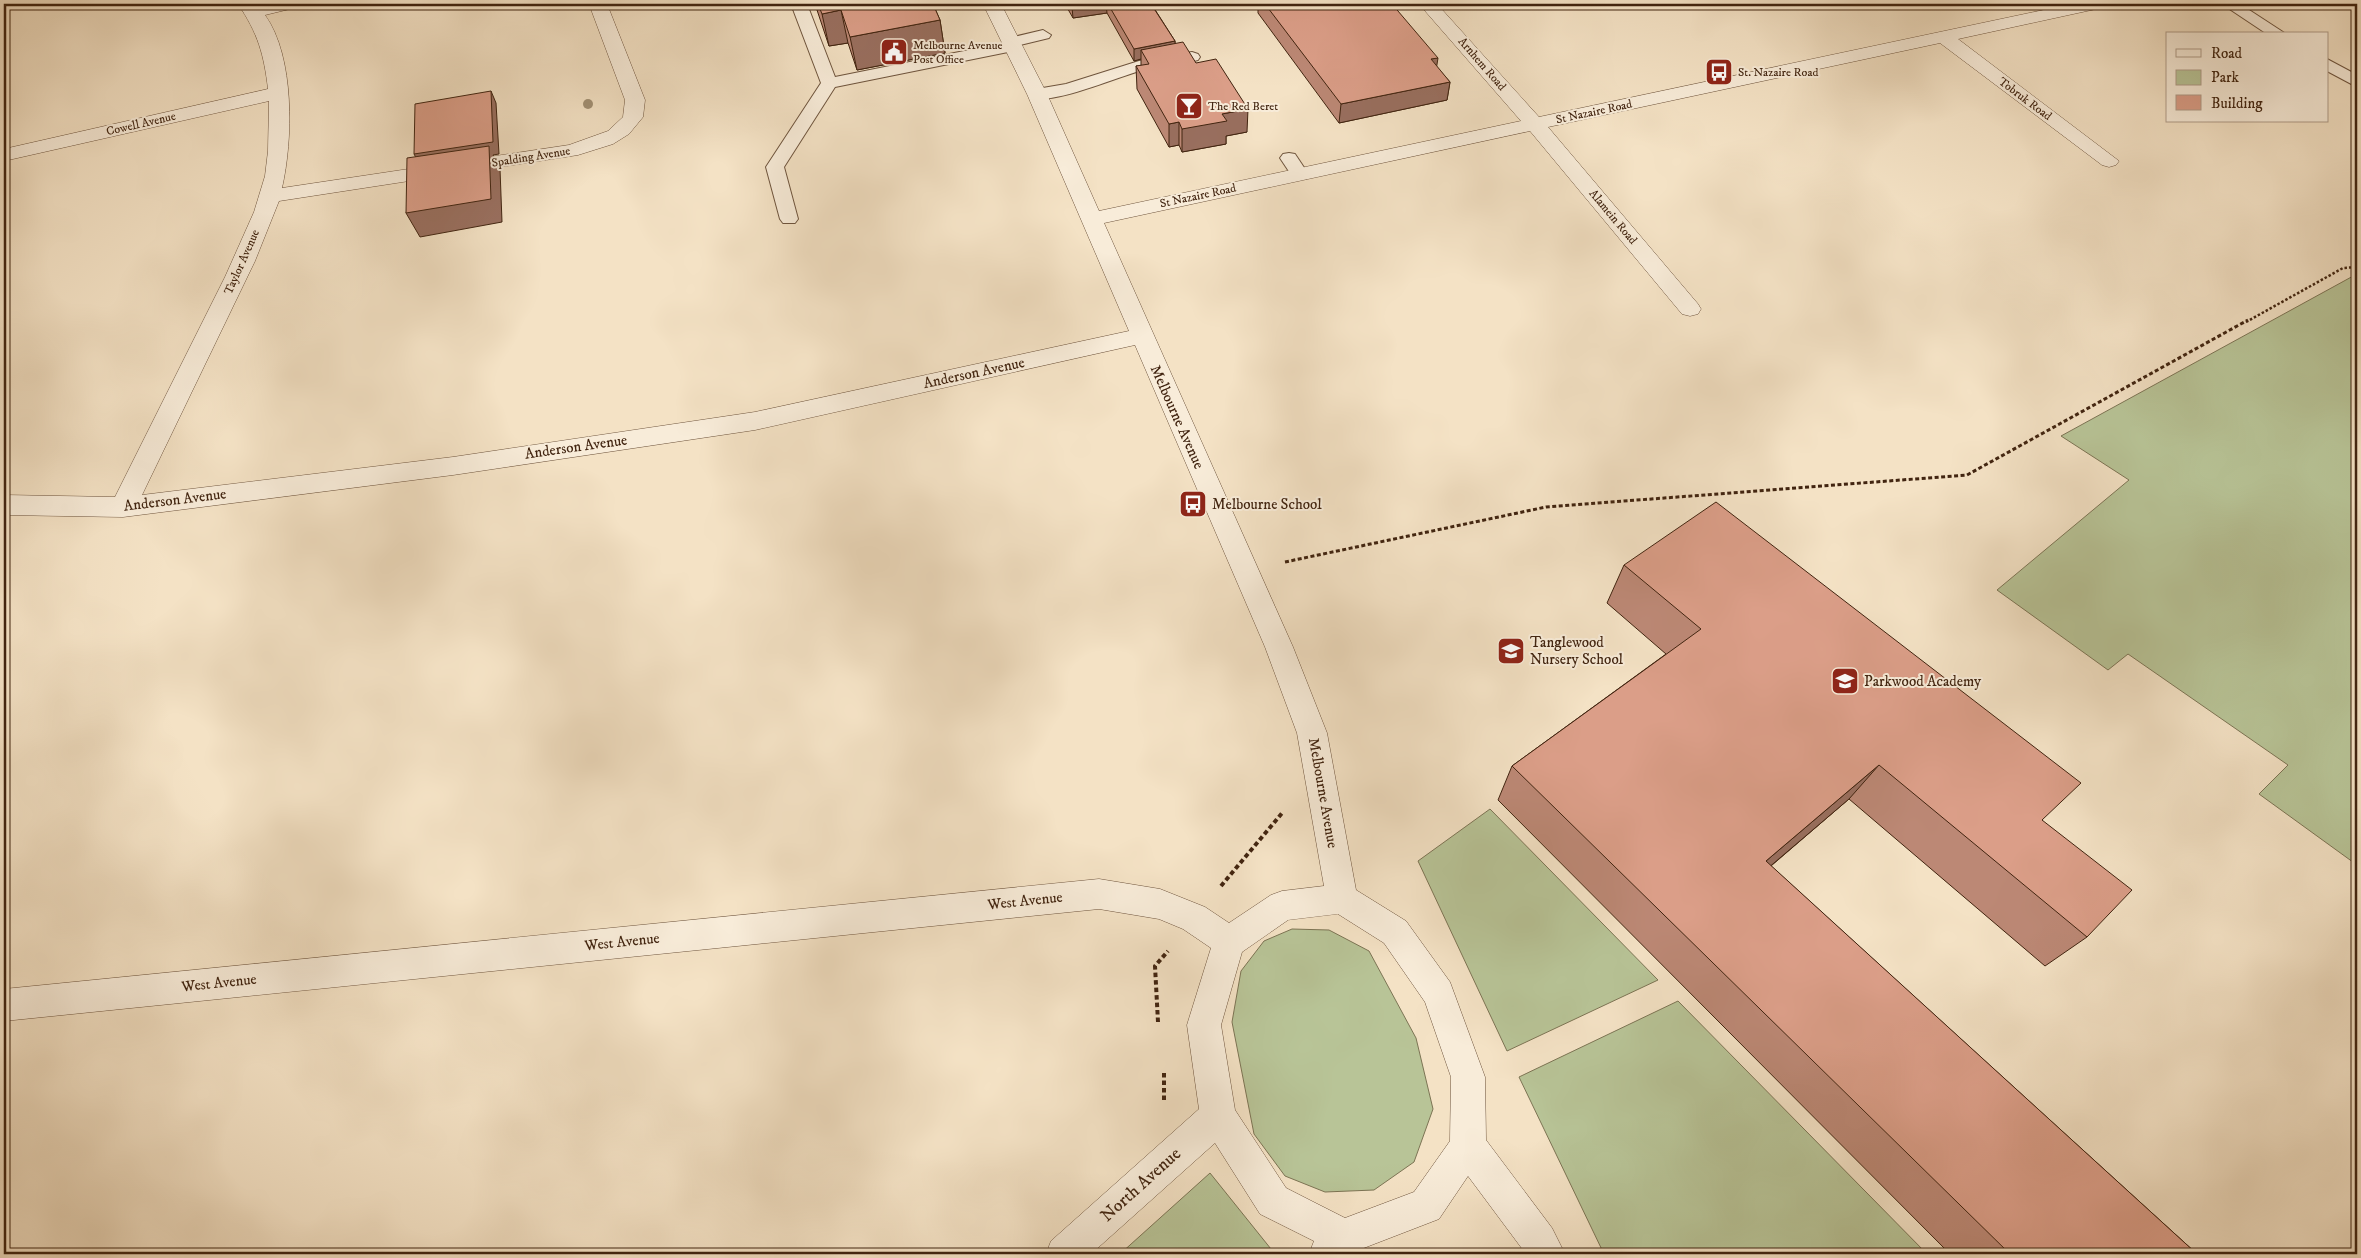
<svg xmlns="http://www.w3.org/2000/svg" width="2361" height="1258" font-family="'IM FELL DW Pica',serif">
  <rect width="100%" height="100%" fill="#f4e2c5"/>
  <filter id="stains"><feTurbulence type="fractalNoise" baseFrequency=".004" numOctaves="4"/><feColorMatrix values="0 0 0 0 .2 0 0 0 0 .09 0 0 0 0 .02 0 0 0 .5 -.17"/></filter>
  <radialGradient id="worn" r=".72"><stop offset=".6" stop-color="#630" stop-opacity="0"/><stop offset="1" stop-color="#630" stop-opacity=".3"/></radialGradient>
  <g fill="#b8c497" stroke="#7c7454">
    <polygon points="2355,275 2357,278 2357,865 2259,794 2288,765 2128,654 2108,670 1997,590 2129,480 2061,436"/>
    <polygon points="1490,809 1658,980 1507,1051 1418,861"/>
    <polygon points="1292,929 1329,930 1369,951 1416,1038 1433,1109 1414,1162 1374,1190 1325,1192 1285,1176 1254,1134 1232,1022 1241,971 1264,941"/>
    <polygon points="1678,1001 1927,1254 1604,1254 1519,1077"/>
    <polygon points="1210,1173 1275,1254 1120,1254"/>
  </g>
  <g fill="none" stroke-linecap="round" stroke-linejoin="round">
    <g stroke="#6e543d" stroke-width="2">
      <g id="service">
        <polygon points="791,4 807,4 835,77 1004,43 1005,39 1043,30 1051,35 1049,38 1020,45 1019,49 1013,51 835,87 784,167 798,219 795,223 783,223 780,219 766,167 821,83"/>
        <polygon points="2222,4 2240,4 2286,34 2267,34"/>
        <path d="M1192,52L1198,54L1200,57L1198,60C1179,65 1159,66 1140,71C1114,78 1056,104 1031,98L1029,94L1031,90L1066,84L1139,61Z"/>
        <polygon points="2327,59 2357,75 2357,87 2327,71"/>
        <polygon points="1289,153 1295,154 1309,175 1306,179 1294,179 1280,158 1283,154"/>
      </g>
    </g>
    <g stroke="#6e543d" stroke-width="1">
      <path id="minor" d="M238,4H256L258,6L268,4H297L294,8L265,15C295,57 293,140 282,188L569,145L608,131L623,117L625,100L589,4H607L645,100L643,117L629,134L613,144L578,155L279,201L255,261L142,495L453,457L755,412L1129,331L1027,94L983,4H1001L1047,94L1099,211L1521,121L1419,4H1437L1539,117L2072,4H2105L2102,8L2096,9L1958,39L2119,161L2116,165L2109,167L2102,165L1940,43L1548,127L1698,304L1701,309L1698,314L1690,316L1682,314L1530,131L1104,223L1293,647L1327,733L1356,890L1406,921L1450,982L1485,1077L1486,1140L1552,1228L1565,1254H1526L1468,1176L1439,1219L1356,1251L1353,1254H1309L1314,1241L1260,1214L1215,1143L1091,1254H1046L1051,1241L1199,1109L1187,1025L1211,948L1183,929L1159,919L1099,909L4,1021V989L1099,879L1160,889L1205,907L1229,923L1271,895L1282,891L1324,886L1297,733L1265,647L1135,345L755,430L453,475L123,517L4,515V495L115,497L225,277L254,212L265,176L268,151L269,101L4,161V149L268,89C264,55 258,33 238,4ZM1338,914L1384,943L1425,1002L1451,1077L1450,1141L1414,1192L1345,1218L1286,1188L1235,1110L1221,1025L1242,952L1288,920Z"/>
    </g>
    <polyline stroke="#412410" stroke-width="2.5" stroke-dasharray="2.5 2" stroke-linecap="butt" points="2246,322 2343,268 2357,267"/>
    <polyline stroke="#412410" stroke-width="3" stroke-dasharray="4 2.5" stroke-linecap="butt" points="1285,562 1546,507 1967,475 2248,320"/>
    <g stroke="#412410" stroke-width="4" stroke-dasharray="4.5 3" stroke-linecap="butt">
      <polyline points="1221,886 1283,812"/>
      <polyline points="1158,1022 1155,966 1168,951"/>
      <polyline points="1164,1073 1164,1102"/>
    </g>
    <use href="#service" fill="#f8ecd9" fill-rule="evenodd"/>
    <use href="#minor" fill="#f8ecd9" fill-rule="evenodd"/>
  </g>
  <circle fill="#a29074" cx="588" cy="104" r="5"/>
  <g fill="#bc8875" stroke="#412410">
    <polygon points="815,4 933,4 940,20 945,53 857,70 848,43 829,46"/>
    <polygon points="1065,4 1167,4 1167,6 1154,8 1175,41 1175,44 1196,63 1247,132 1226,136 1226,144 1182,152 1179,145 1169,147 1137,89 1136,66 1141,66 1141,59 1134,61 1107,13 1073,18"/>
    <polygon points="1258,4 1392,4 1436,66 1450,82 1447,100 1339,123 1258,13"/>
    <polygon points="1624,565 2042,820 2087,937 2045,966 1849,799 1771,866 2197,1254 1950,1254 1498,800 1512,766 1666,654 1607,603"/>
  </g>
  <g fill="#996f5f" stroke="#412410">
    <polygon points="1090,4 1106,4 1107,13 1073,18 1072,7"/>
    <polygon points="1147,4 1167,4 1167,6 1147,9"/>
    <polygon points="841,10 848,43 829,46 822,14"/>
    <polygon points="940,20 945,53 857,70 850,37"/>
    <polygon points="1175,41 1175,53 1141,50 1141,59 1134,61 1134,49"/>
    <polygon points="1438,58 1435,77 1431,59"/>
    <polygon points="1450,82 1447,100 1339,123 1341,104"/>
    <polygon points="491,91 496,103 499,154 493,155 500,169 502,222 420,237 406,213 420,165 414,154"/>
    <polygon points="1248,109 1247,132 1226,136 1226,144 1182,152 1182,129 1222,114"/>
    <polygon points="1179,122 1179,145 1169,147 1169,124"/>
    <polygon points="1879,765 1849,799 1740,892 1766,861"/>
  </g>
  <g fill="#db9e88" stroke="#412410">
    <polygon points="818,4 933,4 940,20 850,37 841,10 822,14"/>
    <polygon points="1071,4 1090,4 1072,7"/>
    <polygon points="1108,4 1151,4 1175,41 1134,49"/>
    <polygon points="1265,4 1392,4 1438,58 1431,59 1450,82 1341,104"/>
    <polygon points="1183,42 1196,63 1216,59 1248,109 1222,114 1227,121 1182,129 1179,122 1169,124 1136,66 1149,64 1141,50"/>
    <polygon points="491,91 493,142 414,154 415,104"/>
    <polygon points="489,146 491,199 406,213 407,158"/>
    <polygon points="1716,502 2081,783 2042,820 2132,890 2087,937 1879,765 1766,861 2197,1254 2010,1254 1512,766 1701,629 1624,565"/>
  </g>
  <defs>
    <g id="civic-square" transform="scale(1.4375)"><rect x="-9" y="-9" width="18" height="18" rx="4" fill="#8f2418" stroke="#f8ecd9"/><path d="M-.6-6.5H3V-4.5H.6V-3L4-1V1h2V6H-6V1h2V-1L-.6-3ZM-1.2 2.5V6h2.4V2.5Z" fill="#fff"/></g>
    <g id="bus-square" transform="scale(1.4375)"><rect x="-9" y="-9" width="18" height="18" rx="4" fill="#8f2418" stroke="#f8ecd9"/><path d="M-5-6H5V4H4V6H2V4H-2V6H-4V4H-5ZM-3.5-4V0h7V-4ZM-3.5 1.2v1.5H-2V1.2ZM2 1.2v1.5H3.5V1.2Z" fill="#fff"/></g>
    <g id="bar-square" transform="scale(1.4375)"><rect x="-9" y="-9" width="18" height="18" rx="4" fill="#8f2418" stroke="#f8ecd9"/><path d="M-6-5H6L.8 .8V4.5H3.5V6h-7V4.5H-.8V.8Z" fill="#fff"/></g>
    <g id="school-square" transform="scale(1.4375)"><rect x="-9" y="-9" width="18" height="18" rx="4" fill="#8f2418" stroke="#f8ecd9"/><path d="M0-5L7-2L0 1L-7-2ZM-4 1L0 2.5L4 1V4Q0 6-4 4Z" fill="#fff"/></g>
  </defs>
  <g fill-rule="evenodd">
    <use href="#civic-square" x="894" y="52"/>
    <use href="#bus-square" x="1719" y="72"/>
    <use href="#bar-square" x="1189" y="106"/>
    <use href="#bus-square" x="1193" y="504"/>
    <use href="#school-square" x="1511" y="651"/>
    <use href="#school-square" x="1845" y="681"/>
  </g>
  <g text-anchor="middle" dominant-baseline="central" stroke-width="4" stroke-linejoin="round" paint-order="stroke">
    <g font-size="12" fill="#412410" stroke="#f8ecd9" text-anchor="start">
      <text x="913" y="45">Melbourne Avenue<tspan x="913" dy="14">Post Office</tspan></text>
      <text x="1738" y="72">St. Nazaire Road</text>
      <text x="1208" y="106">The Red Beret</text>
    </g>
    <g font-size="12" fill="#412410" stroke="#f8ecd9">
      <text transform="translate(1482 64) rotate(49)">Arnhem Road</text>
      <text transform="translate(2025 99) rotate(37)">Tobruk Road</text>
      <text transform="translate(1594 112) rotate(-12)">St Nazaire Road</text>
      <text transform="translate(141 124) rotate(-13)">Cowell Avenue</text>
      <text transform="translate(531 157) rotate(-9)">Spalding Avenue</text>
      <text transform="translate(1198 196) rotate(-12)">St Nazaire Road</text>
      <text transform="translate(1613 217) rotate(50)">Alamein Road</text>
      <text transform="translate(242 262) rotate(-66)">Taylor Avenue</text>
    </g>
    <g font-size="15" fill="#412410" stroke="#f8ecd9">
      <text transform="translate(974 373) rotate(-12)">Anderson Avenue</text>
      <text transform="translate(1177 417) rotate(66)">Melbourne Avenue</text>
      <text transform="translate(576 447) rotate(-8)">Anderson Avenue</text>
      <text transform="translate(175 500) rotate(-7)">Anderson Avenue</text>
      <text transform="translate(1323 793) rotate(80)">Melbourne Avenue</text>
      <text transform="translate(1025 901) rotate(-6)">West Avenue</text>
      <text transform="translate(622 942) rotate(-6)">West Avenue</text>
      <text transform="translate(219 983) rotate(-6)">West Avenue</text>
    </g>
    <g font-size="15" fill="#412410" stroke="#f8ecd9" text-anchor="start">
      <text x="1212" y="504">Melbourne School</text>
      <text x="1530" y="642">Tanglewood<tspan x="1530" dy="17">Nursery School</tspan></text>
      <text x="1864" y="681">Parkwood Academy</text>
    </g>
    <g font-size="18" fill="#412410" stroke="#f8ecd9">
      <text transform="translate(1141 1185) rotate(-42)">North Avenue</text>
    </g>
  </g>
  <rect width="2361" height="1258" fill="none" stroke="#f4e2c5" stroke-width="20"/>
  <rect x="5" y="5" width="2351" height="1248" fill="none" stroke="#412410" stroke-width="2.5"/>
  <rect x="10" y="10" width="2341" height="1238" fill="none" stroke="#412410"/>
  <rect x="2166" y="32" width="162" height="90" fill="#f8ecd9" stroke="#af9c89"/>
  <rect x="2176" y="49" width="25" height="8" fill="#f8ecd9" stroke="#af9c89"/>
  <text x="2211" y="58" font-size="15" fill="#412410">Road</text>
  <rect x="2176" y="70" width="25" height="15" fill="#b8c497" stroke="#af9c89"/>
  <text x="2211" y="82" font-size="15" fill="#412410">Park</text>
  <rect x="2176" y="95" width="25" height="15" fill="#db9e88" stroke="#af9c89"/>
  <text x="2211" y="108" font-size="15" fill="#412410">Building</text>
  <rect width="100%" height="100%" filter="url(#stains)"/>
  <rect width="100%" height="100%" fill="url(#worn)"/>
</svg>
